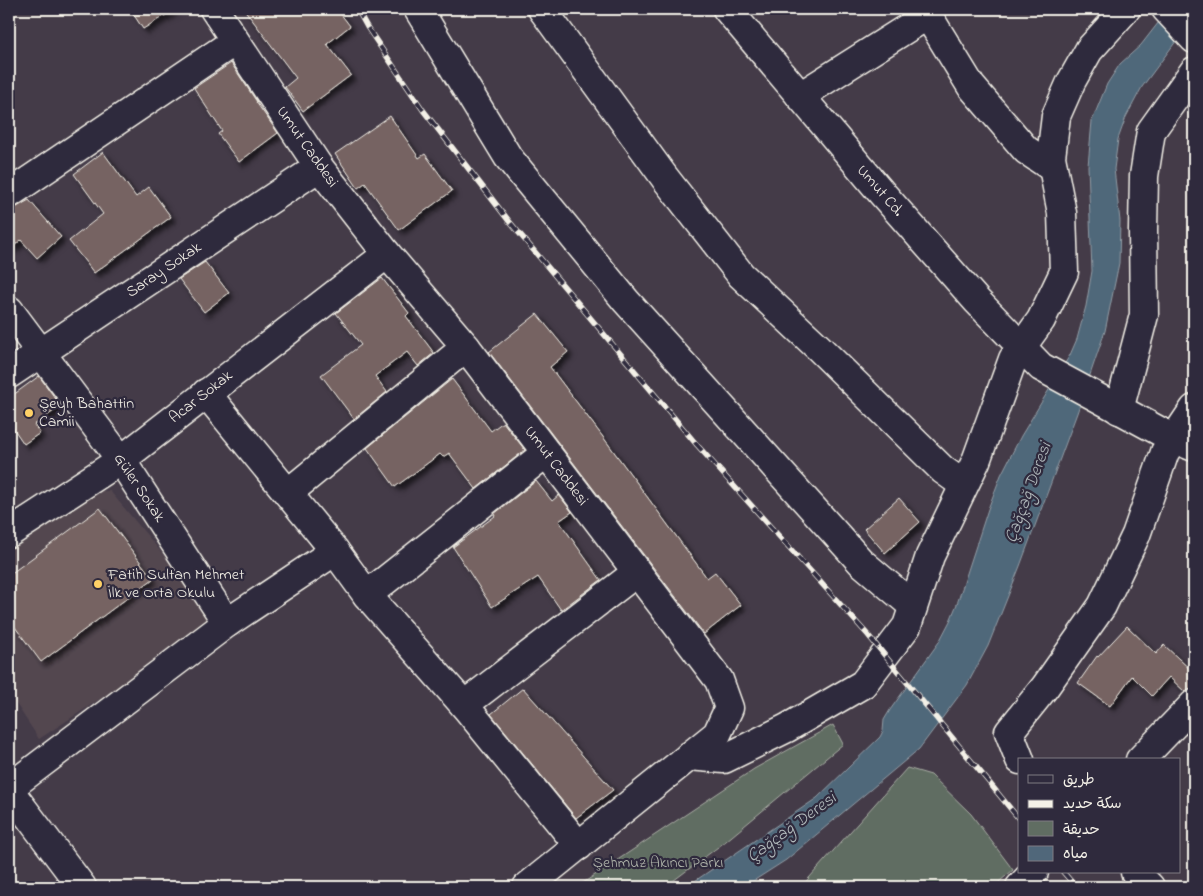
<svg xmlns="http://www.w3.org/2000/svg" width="1203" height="896" font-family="'Indie Flower','Playpen Sans Arabic',sans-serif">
  <defs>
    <filter id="shadow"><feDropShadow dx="4.5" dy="4.5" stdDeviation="2.5" flood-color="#0009"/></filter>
  </defs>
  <rect width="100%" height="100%" fill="#443b48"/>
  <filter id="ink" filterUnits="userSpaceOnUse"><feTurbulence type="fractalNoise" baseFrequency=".02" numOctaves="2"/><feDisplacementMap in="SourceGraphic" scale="10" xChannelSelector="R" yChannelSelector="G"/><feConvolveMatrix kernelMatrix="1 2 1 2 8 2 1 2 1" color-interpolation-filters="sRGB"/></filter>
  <g filter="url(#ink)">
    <polygon fill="#534750" points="92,491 110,491 219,621 39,739 9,693 9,548"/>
    <g fill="#606d62" stroke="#aaafa5">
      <polygon points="833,725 843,744 726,841 665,887 577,887 754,769"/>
      <polygon points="907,768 931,775 971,814 1013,870 993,887 801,887"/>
    </g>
    <polygon fill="#50677a" stroke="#929ea6" points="1169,9 1194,9 1194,17 1142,87 1126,117 1118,139 1114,169 1120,221 1119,263 1105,331 1077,413 1020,566 988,646 967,685 919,749 786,860 744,887 686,887 817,798 880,737 883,731 884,720 890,710 939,642 950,621 957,604 988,509 1001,475 1021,436 1070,355 1077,339 1086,306 1092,271 1088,166 1092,121 1107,84 1120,64 1141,45"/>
    <g fill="#766362" stroke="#f4f1e8" filter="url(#shadow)">
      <polygon points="130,9 175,9 143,29"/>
      <polygon points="244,9 337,9 350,26 327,44 351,75 303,111 285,87 296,78"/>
      <polygon points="231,63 257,102 256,102 278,133 239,162 218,134 222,131 194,88"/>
      <polygon points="390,116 419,158 425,154 452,191 399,230 365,183 358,188 335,154"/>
      <polygon points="103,152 136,197 149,187 171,217 94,273 69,241 103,214 74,174"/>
      <polygon points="29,200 61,237 37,258 21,240 9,250 9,209 17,207"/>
      <polygon points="205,262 229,293 204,312 179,279"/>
      <polygon points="382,278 409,313 406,316 434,353 418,366 407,352 375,376 387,392 354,419 321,375 361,345 336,313"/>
      <polygon points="537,314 568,352 550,367 609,445 707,578 715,572 741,605 704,634 489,352"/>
      <polygon points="39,376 61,406 34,425 40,433 24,444 9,422 9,398"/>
      <polygon points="452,379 491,431 503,422 525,450 476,489 449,453 443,457 440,454 395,487 367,448"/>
      <polygon points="536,481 552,501 559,495 572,512 559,521 601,580 561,610 538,577 492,607 453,547 495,516 494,514"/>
      <polygon points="899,498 920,522 885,553 864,529"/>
      <polygon points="100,508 153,579 41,662 9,619 9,575"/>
      <polygon points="1127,626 1156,654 1164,645 1194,673 1194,689 1185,692 1169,677 1152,696 1132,676 1110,706 1078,683 1097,656 1098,657"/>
      <polygon points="523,688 613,790 576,818 491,714"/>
    </g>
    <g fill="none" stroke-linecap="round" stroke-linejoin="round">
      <g stroke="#f4f1e8" stroke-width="31">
        <g id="minor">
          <polyline points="214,9 319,167 387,254 466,347 719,680 729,708 717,734 527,887"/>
          <polyline points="418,9 508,157 626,301 861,562 913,606"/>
          <polyline points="542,9 665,178 741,275 819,348 943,470 964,485"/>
          <polyline points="727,9 881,192 977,301 1041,367 1174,439 1194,447"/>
          <polyline points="924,9 971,86 1026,150 1053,168"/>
          <polyline points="1166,9 1194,39"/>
          <polyline points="800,96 928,15"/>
          <polyline points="9,194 235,41"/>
          <polyline points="9,310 121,460 227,623"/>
          <polyline points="9,374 319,167"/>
          <polyline points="206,393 335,551 367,595 464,705 579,846"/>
          <polyline points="1119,410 1144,315 1143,230 1144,176 1151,131 1194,71"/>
          <polyline points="288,493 466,347"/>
          <polyline points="9,533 121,460 387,254"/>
          <polyline points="367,595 546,453"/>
          <polyline points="464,705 637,572"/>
          <polyline points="689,756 724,759 787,728 863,684 907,626 930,556 976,461 1013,359 1041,320 1064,272 1062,213 1051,157 1056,116 1071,82 1089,50 1126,9"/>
          <polyline points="1020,760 1009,732 1045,687 1102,606 1136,535 1165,452 1194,409"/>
          <polyline points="1140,760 1194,704"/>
          <polyline points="9,788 227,623 335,551"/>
          <polyline points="9,790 82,887"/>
          <polyline points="1135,872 1150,887"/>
          <polyline points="1020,887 1034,872"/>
        </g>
      </g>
      <use href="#minor" stroke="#2f2a3d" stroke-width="28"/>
      <g stroke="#f4f1e8" stroke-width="5.5">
        <g id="rail">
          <polyline points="357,9 367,27 423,110 509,221 697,445 868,635 1019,819"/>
          <polyline points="1063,872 1076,887"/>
        </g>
      </g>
      <use href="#rail" stroke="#2f2a3d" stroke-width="4" stroke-dasharray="11" stroke-linecap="butt"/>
    </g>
  </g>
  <g fill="#ffd166" stroke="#2f2a3d" stroke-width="2">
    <circle cx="29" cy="413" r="5"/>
    <circle cx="98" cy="584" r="5"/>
  </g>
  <g text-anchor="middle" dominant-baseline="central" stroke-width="4.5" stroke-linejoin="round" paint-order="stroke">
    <g font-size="16" fill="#f4f1e8" stroke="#2f2a3d">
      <text transform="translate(307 147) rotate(55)">Umut Caddesi</text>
      <text transform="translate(880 191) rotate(49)">Umut Cd.</text>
      <text transform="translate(164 270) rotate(-34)">Saray Sokak</text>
      <text transform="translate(201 397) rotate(-38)">Acar Sokak</text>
      <text transform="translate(556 466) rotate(53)">Umut Caddesi</text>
      <text transform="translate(139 488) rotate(56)">Güler Sokak</text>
    </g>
    <g font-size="16" fill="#f4f1e8" stroke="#2f2a3d" text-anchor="start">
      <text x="39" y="404">Şeyh Bahattin<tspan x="39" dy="18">Camii</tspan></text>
      <text x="108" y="575">Fatih Sultan Mehmet<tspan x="108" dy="18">İlk ve Orta Okulu</tspan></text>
    </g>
    <g font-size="16" fill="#b1b6ac" stroke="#2f2a3d">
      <text x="658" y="863">Şehmuz Akıncı Parkı</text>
    </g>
    <g font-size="18" font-style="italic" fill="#b2babc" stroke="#2f2a3d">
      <text transform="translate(1029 493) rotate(-70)">Çağçağ Deresi</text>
      <text transform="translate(792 828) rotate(-36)">Çağçağ Deresi</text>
    </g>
  </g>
  <rect width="1203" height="896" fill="none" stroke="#2f2a3d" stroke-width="30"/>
  <rect x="15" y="15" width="1173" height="866" fill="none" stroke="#f4f1e8" stroke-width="2" filter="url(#ink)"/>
  <rect x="1018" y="758" width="162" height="115" fill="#2f2a3d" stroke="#7e7a81"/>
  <rect x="1028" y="775" width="25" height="8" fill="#2f2a3d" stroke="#7e7a81"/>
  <text x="1063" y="784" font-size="15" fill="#f4f1e8">طريق</text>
  <rect x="1028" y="800" width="25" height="8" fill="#f4f1e8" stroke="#7e7a81"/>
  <text x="1063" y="808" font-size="15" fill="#f4f1e8">سكة حديد</text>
  <rect x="1028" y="821" width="25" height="15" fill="#606d62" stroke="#7e7a81"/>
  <text x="1063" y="834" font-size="15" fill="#f4f1e8">حديقة</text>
  <rect x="1028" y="846" width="25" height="15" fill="#50677a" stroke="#7e7a81"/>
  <text x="1063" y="858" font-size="15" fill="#f4f1e8">مياه</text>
</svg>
